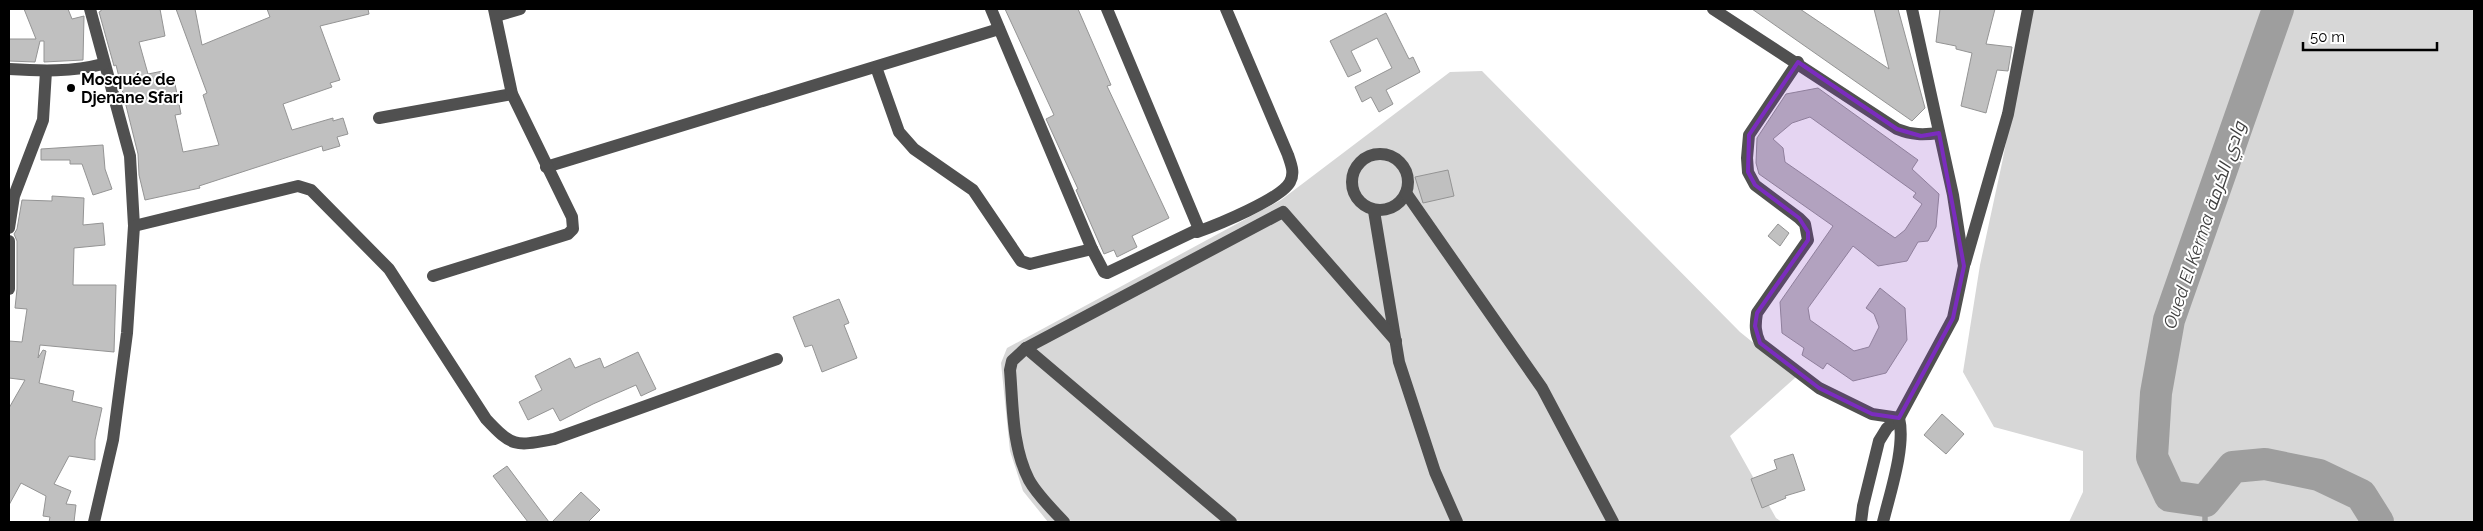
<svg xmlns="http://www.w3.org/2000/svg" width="2483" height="531" font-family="Raleway,Cairo,sans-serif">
  <rect width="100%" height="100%" fill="#fff"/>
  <g fill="#d7d7d7">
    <polygon points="2032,9 2474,9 2474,522 2069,522 2083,492 2083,451 1994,427 1963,372 1980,265 2002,163"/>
    <polygon points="1482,71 1740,332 1796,377 1730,436 1776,518 1782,522 1048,522 1023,491 1010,451 1001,363 1007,348 1281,200 1450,72"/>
  </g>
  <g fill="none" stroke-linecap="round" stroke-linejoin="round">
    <polyline stroke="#9e9e9e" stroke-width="5.5" points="2205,501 2205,522"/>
    <polyline stroke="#9e9e9e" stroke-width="32" points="2278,9 2169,320 2156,393 2152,457 2170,496 2205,501 2233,467 2265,464 2319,475 2361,495 2378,522"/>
  </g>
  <g fill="#c0c0c0" stroke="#949494" fill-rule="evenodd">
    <polygon points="24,9 68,9 72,19 84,16 83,60 44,62 44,41 40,41 35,62 9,61 9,39 36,39"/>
    <polygon points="101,9 160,9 165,36 139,42 148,74 163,71 166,86 175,84 181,114 175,115 183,152 219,145 203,95 207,93 176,9 195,9 202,45 270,17 267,9 368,9 369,14 320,26 340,80 330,83 332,87 283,104 292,130 333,118 333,121 343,118 348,134 337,137 340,146 323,151 322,146 199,186 200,188 145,200 139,175 138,154 116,65 114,66 99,12 101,11"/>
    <polygon points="1005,9 1078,9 1111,85 1107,86 1169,218 1132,236 1137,247 1117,257 1114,250 1104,254 1076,190 1078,189 1046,119 1054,115"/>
    <polygon points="1752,9 1800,9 1889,69 1874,9 1898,9 1925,108 1912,121"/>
    <polygon points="1940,9 1995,9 1986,44 2012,47 2008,71 1997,70 1986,113 1961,106 1972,53 1956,49 1956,46 1936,42"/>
    <polygon points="1386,13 1409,59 1413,57 1420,72 1386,90 1393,104 1379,112 1371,97 1362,102 1355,87 1392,68 1377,38 1351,51 1361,71 1348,77 1330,41"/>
    <path d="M1818,88L1918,160L1912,169L1939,194L1936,227L1928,241L1918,242L1907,261L1878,266L1853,246L1808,308L1810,320L1854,351L1869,347L1879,327L1874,314L1866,308L1880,288L1905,308L1907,340L1886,373L1853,381L1827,363L1823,369L1802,355L1804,348L1782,333L1780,302L1833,226L1759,174L1756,163L1757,138L1786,94ZM1810,117L1916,193L1913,197L1922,204L1905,230L1895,238L1785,162L1783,148L1773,139L1792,123Z"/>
    <polygon points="103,145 105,169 112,189 93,195 82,164 70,164 70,160 41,160 41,149"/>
    <polygon points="1448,170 1454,196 1423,203 1415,177"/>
    <polygon points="52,196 84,198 83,225 103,223 105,245 74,248 73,285 116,285 114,352 40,345 38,358 43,350 46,351 39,383 74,391 72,401 102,408 95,440 95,460 69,456 54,484 71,491 66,504 76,505 74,522 49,522 50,517 43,516 46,496 21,483 9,505 9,408 25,380 9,378 9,341 22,342 27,309 15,308 17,289 17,241 14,234 17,229 22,200 52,201"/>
    <polygon points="1778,224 1789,233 1780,246 1768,236"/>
    <polygon points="839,299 849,323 844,325 857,358 822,372 812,345 805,347 793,317"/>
    <polygon points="638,352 656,389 641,396 636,385 593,404 560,421 553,408 528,420 519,402 542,390 535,376 570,358 575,368 600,358 604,368"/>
    <polygon points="1942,414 1964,434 1946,454 1924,435"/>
    <polygon points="1793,454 1805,490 1785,496 1786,498 1762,508 1751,479 1777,469 1774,460"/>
    <polygon points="507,466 549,522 528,522 493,476"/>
    <polygon points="581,492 600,510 588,522 552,522"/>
  </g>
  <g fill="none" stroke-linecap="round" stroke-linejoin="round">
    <g stroke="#505050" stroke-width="12">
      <polyline points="90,9 130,156 134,226 127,333 113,440 94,522"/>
      <polyline points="991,9 1092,249 1104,272 1107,273 1199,229 1107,9"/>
      <path d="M1713,9L1897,129C1912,135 1923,135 1939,133"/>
      <polyline points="496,16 520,9"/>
      <path d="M1798,62L1749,135L1747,158L1748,172L1755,185L1799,218L1805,224L1808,240L1757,313C1755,325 1755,332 1760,343L1819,388L1872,414L1899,418"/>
      <polyline points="876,67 899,132 914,149 973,190 1021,261 1030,264 1092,249"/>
      <path d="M9,69C41,71 72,72 103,64"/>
      <polyline points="379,118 512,94"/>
      <circle cx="1380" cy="182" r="28"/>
      <polyline points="546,167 999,29"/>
      <polyline points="1406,193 1542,388 1613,522"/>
      <polyline points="1374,211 1399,362 1435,472 1457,522"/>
      <path d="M134,226L298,186L311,190L389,269L486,419C513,448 516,446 554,439L777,359"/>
      <polyline points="9,228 14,196 43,120 46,71"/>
      <path d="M1197,232C1217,225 1281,199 1290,182C1295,173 1291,164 1288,155L1226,9"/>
      <polyline points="9,241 9,289"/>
      <polyline points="1965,263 2008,114 2028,9"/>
      <polyline points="433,276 568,234 573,229 572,217 512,94 494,9"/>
      <polyline points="1026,348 1231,522"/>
      <path d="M1064,522C1052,509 1038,496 1029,480C1012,447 1013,406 1010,370L1012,361L1026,348L1283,212L1396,341"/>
      <polyline points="1861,522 1863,506 1879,441 1887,428 1899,418 1953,318 1964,266 1953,195 1912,9"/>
      <path d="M1883,522C1890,493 1906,446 1899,418"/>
    </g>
  </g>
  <path fill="#7b2cbf" fill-opacity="0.2" stroke="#7b2cbf" stroke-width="4" stroke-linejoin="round" d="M1798,62L1897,129L1921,136L1939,133L1964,266L1953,318L1899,418L1872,414L1819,388L1760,343L1755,326L1757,313L1808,240V232L1799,218L1755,185L1748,172L1749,135Z"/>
  <circle fill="#000" stroke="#fff" stroke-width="2" cx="71" cy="88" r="5"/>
  <g text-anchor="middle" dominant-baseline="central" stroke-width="4" stroke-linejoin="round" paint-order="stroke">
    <g font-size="16" font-weight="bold" fill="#000" stroke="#fff" text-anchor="start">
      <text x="81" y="79">Mosquée de<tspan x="81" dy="18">Djenane Sfari</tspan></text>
    </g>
    <g font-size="18" font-style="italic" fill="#3f3f3f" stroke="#fff">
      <text transform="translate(2204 225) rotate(-71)">Oued El Kerma وادي الكرمة</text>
    </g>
  </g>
  <rect width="2483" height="531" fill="none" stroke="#000000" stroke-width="20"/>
  <path d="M2303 42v8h134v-8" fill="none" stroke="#000000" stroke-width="2.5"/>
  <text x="2310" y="42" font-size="15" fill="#000000" stroke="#ffffff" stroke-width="4" paint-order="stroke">50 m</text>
</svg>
